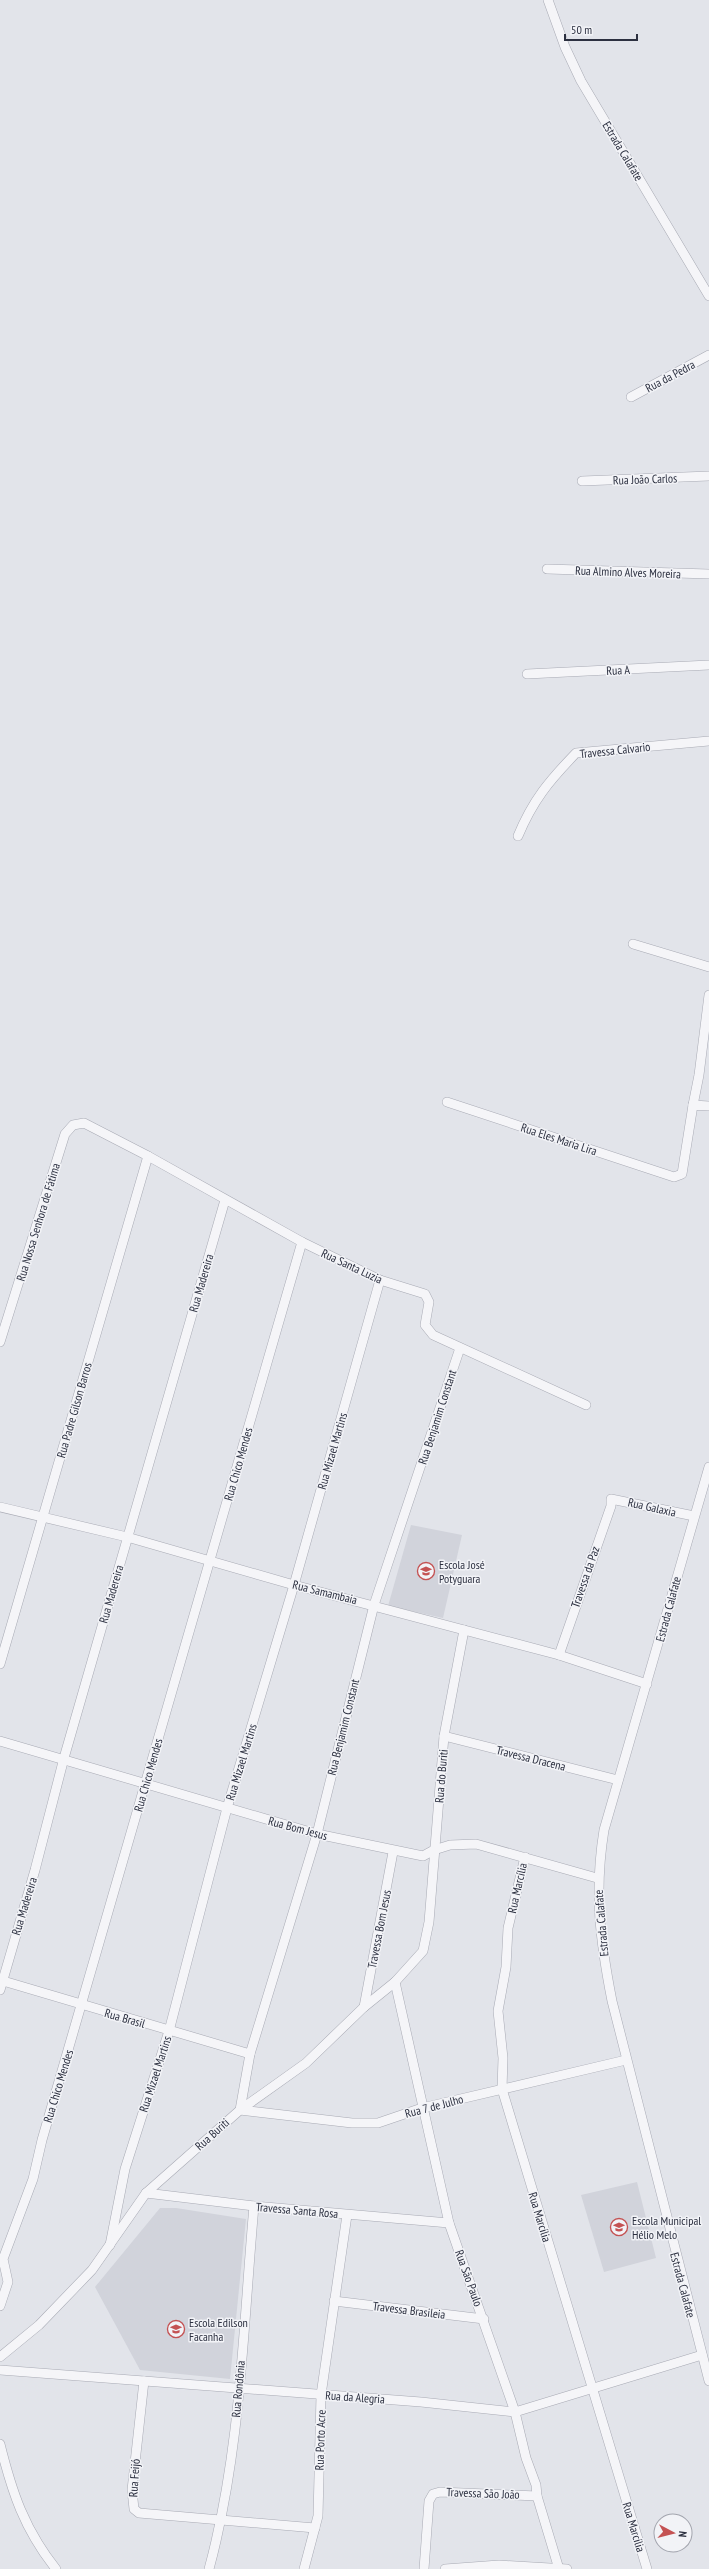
<svg xmlns="http://www.w3.org/2000/svg" width="709" height="2569" font-family="'PT Sans Narrow',sans-serif">
  <rect width="100%" height="100%" fill="#e2e4ea"/>
  <g fill="#d1d3db">
    <polygon points="411,1525 462,1535 443,1618 388,1606"/>
    <polygon points="637,2182 656,2258 604,2272 581,2195"/>
    <polygon points="160,2208 176,2208 246,2219 230,2379 140,2370 95,2287"/>
  </g>
  <g fill="none" stroke-linecap="round" stroke-linejoin="round">
    <g stroke="#a8aab4" stroke-width="10">
      <g id="minor">
        <polyline points="548,0 565,47 581,81 709,296"/>
        <polyline points="631,397 709,355"/>
        <polyline points="582,481 709,476"/>
        <polyline points="547,569 709,574"/>
        <polyline points="527,674 709,665"/>
        <path d="M518,836C533,800 549,781 576,753L709,741"/>
        <polyline points="633,944 709,967"/>
        <polyline points="447,1102 674,1177 682,1174 693,1105 709,1106"/>
        <polyline points="693,1105 699,1075 709,995"/>
        <polyline points="0,1342 65,1134 73,1125 84,1123 148,1156 302,1242 380,1280 425,1294 429,1302 425,1325 433,1335 586,1405"/>
        <polyline points="460,1348 374,1605 317,1834 250,2054 240,2110 352,2123 378,2123 422,2108 626,2060"/>
        <path d="M709,1467L604,1830C594,1892 600,1940 612,2001L709,2381"/>
        <polyline points="0,1507 127,1537 294,1585 559,1655 647,1684"/>
        <polyline points="559,1655 611,1506 611,1499 694,1516"/>
        <polyline points="0,1664 148,1156"/>
        <polyline points="444,1736 618,1780"/>
        <polyline points="0,1741 317,1834 423,1856 434,1850 450,1845 476,1844 597,1878"/>
        <polyline points="525,1857 508,1928 506,1967 498,2011 503,2058 502,2089 647,2569"/>
        <polyline points="0,1980 250,2054"/>
        <polyline points="395,1982 449,2223 515,2412 526,2458 536,2485 537,2496 559,2569"/>
        <polyline points="0,1990 35,1870 64,1758 225,1200"/>
        <polyline points="364,2007 393,1852"/>
        <polyline points="146,2193 254,2206 449,2223"/>
        <polyline points="110,2245 125,2169 169,2031 227,1808 294,1585 380,1280"/>
        <polyline points="334,2301 484,2319"/>
        <polyline points="0,2306 8,2282 3,2259 33,2179 42,2140 302,1242"/>
        <polyline points="0,2357 39,2325 92,2270 146,2193 240,2110 306,2063 364,2007 395,1982 423,1951 429,1922 444,1736 464,1630"/>
        <polyline points="0,2370 421,2402 515,2412 702,2355"/>
        <polyline points="144,2381 132,2490 134,2509 139,2513 315,2528"/>
        <path d="M0,2444C12,2492 24,2529 56,2569"/>
        <path d="M209,2569C241,2451 243,2327 254,2206"/>
        <polyline points="304,2569 318,2516 321,2395 347,2215"/>
        <polyline points="424,2569 429,2501 433,2494 440,2492 537,2496"/>
        <polyline points="445,2569 499,2565 567,2569"/>
      </g>
    </g>
    <use href="#minor" stroke="#f5f5f8" stroke-width="9"/>
  </g>
  <defs>
    <g id="school-ring" transform="scale(0.9)"><circle r="9.5" fill="#f2f3f7" stroke="#c45253" stroke-width="1.5"/><path d="M0-5L7-2L0 1L-7-2ZM-4 1L0 2.5L4 1V4Q0 6-4 4Z" fill="#c45253"/></g>
  </defs>
  <g fill-rule="evenodd">
    <use href="#school-ring" x="426" y="1571"/>
    <use href="#school-ring" x="619" y="2227"/>
    <use href="#school-ring" x="176" y="2329"/>
  </g>
  <g text-anchor="middle" dominant-baseline="central" stroke-width="3" stroke-linejoin="round" paint-order="stroke">
    <g font-size="12" fill="#2c3040" stroke="#f2f3f7">
      <text transform="translate(623 151) rotate(59)">Estrada Calafate</text>
      <text transform="translate(670 376) rotate(-28)">Rua da Pedra</text>
      <text transform="translate(645 479) rotate(-2)">Rua João Carlos</text>
      <text transform="translate(628 572) rotate(2)">Rua Almino Alves Moreira</text>
      <text transform="translate(618 670) rotate(-3)">Rua A</text>
      <text transform="translate(615 750) rotate(-6)">Travessa Calvario</text>
      <text transform="translate(559 1139) rotate(18)">Rua Eles Maria Lira</text>
      <text transform="translate(38 1222) rotate(-73)">Rua Nossa Senhora de Fátima</text>
      <text transform="translate(352 1266) rotate(25)">Rua Santa Luzia</text>
      <text transform="translate(201 1283) rotate(-74)">Rua Madereira</text>
      <text transform="translate(74 1410) rotate(-74)">Rua Padre Gilson Barros</text>
      <text transform="translate(437 1417) rotate(-72)">Rua Benjamim Constant</text>
      <text transform="translate(332 1451) rotate(-74)">Rua Mizael Martins</text>
      <text transform="translate(238 1464) rotate(-74)">Rua Chico Mendes</text>
      <text transform="translate(652 1507) rotate(13)">Rua Galaxia</text>
      <text transform="translate(585 1577) rotate(-71)">Travessa da Paz</text>
      <text transform="translate(325 1592) rotate(14)">Rua Samambaia</text>
      <text transform="translate(111 1594) rotate(-74)">Rua Madereira</text>
      <text transform="translate(668 1609) rotate(-75)">Estrada Calafate</text>
      <text transform="translate(343 1727) rotate(-76)">Rua Benjamim Constant</text>
      <text transform="translate(531 1758) rotate(14)">Travessa Dracena</text>
      <text transform="translate(241 1762) rotate(-73)">Rua Mizael Martins</text>
      <text transform="translate(148 1775) rotate(-74)">Rua Chico Mendes</text>
      <text transform="translate(441 1776) rotate(-85)">Rua do Buriti</text>
      <text transform="translate(298 1828) rotate(15)">Rua Bom Jesus</text>
      <text transform="translate(517 1888) rotate(-77)">Rua Marcília</text>
      <text transform="translate(24 1906) rotate(-73)">Rua Madereira</text>
      <text transform="translate(601 1923) rotate(-95)">Estrada Calafate</text>
      <text transform="translate(379 1929) rotate(-79)">Travessa Bom Jesus</text>
      <text transform="translate(125 2018) rotate(16)">Rua Brasil</text>
      <text transform="translate(155 2074) rotate(-72)">Rua Mizael Martins</text>
      <text transform="translate(58 2086) rotate(-73)">Rua Chico Mendes</text>
      <text transform="translate(434 2106) rotate(-15)">Rua 7 de Julho</text>
      <text transform="translate(212 2134) rotate(-42)">Rua Buriti</text>
      <text transform="translate(297 2210) rotate(5)">Travessa Santa Rosa</text>
      <text transform="translate(540 2217) rotate(73)">Rua Marcília</text>
      <text transform="translate(469 2278) rotate(70)">Rua São Paulo</text>
      <text transform="translate(683 2285) rotate(75)">Estrada Calafate</text>
      <text transform="translate(409 2310) rotate(7)">Travessa Brasileia</text>
      <text transform="translate(238 2389) rotate(-85)">Rua Rondônia</text>
      <text transform="translate(355 2397) rotate(4)">Rua da Alegria</text>
      <text transform="translate(320 2440) rotate(-88)">Rua Porto Acre</text>
      <text transform="translate(134 2478) rotate(-86)">Rua Feijó</text>
      <text transform="translate(483 2493) rotate(2)">Travessa São João</text>
      <text transform="translate(634 2527) rotate(73)">Rua Marcília</text>
    </g>
    <g font-size="12" fill="#2c3040" stroke="#f2f3f7" text-anchor="start">
      <text x="439" y="1564">Escola José<tspan x="439" dy="14">Potyguara</tspan></text>
      <text x="632" y="2220">Escola Municipal<tspan x="632" dy="14">Hélio Melo</tspan></text>
      <text x="189" y="2322">Escola Edilson<tspan x="189" dy="14">Facanha</tspan></text>
    </g>
  </g>
  <g transform="translate(673 2533) rotate(97)"><circle r="19" fill="#f2f3f7" stroke="#a3a5ae"/>
  <path d="M0-3L7 15L0 10L-7 15Z" fill="#c45253"/>
  <text y="-6" font-size="11" font-weight="bold" text-anchor="middle" fill="#2c3040">N</text>
  </g>
  <path d="M565 34v6h72v-6" fill="none" stroke="#2c3040" stroke-width="2"/>
  <text x="571" y="34" font-size="12" fill="#2c3040" stroke="#f2f3f7" stroke-width="3" paint-order="stroke">50 m</text>
</svg>
